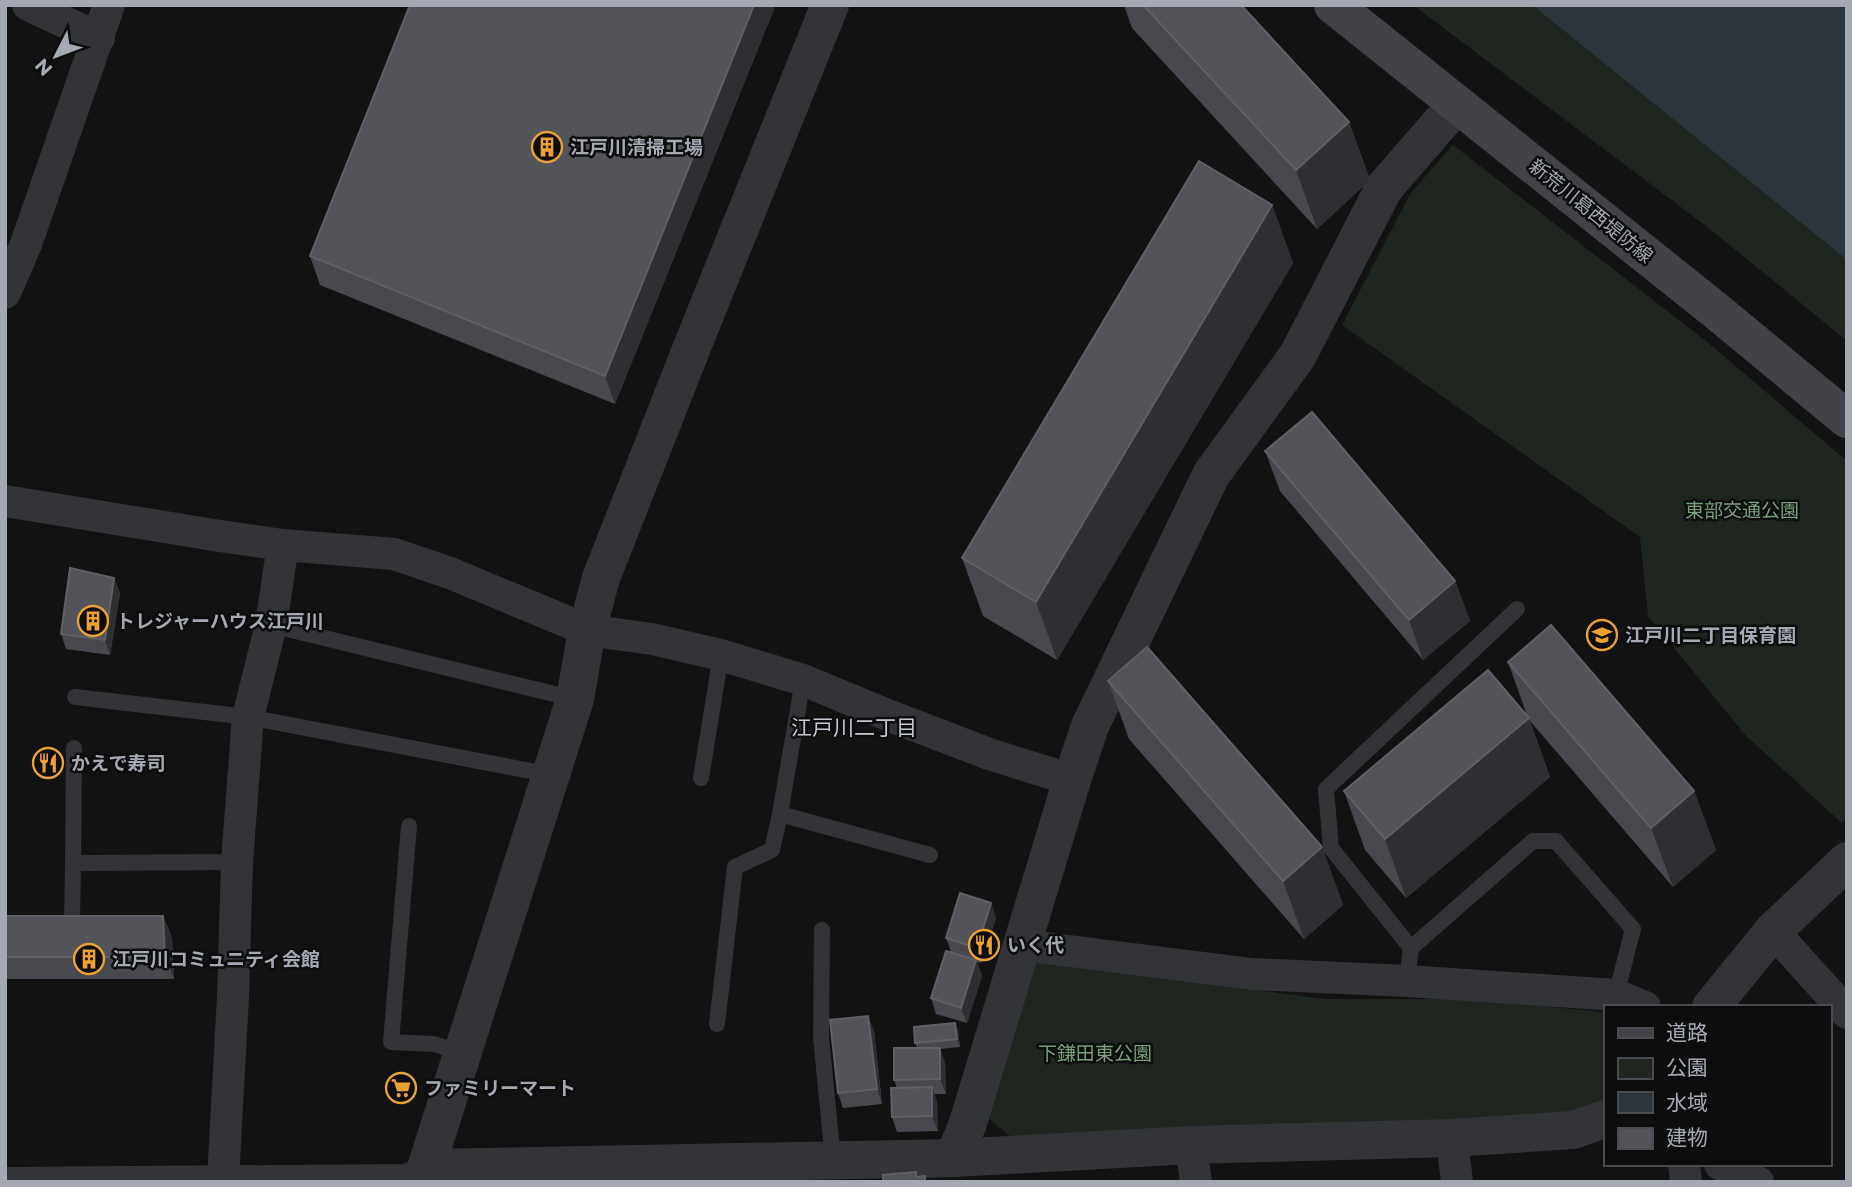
<svg xmlns="http://www.w3.org/2000/svg" width="1852" height="1187" font-family="Montserrat,'Noto Sans JP',sans-serif">
  <rect width="100%" height="100%" fill="#121213"/>
  <g fill="#1e261f">
    <polygon points="1413,5 1532,5 1847,260 1847,341 1710,229"/>
    <polygon points="1453,145 1706,341 1847,461 1847,818 1842,823 1746,736 1648,616 1640,537 1342,325 1410,194"/>
    <polygon points="1036,961 1325,999 1464,999 1605,1012 1605,1102 1575,1115 1013,1139 986,1116"/>
  </g>
  <polygon fill="#2c353b" points="1532,5 1847,5 1847,260"/>
  <g fill="none" stroke-linecap="round" stroke-linejoin="round">
    <g stroke="#333438" stroke-width="16">
      <polyline points="271,625 575,699"/>
      <polyline points="803,680 780,814 930,855"/>
      <polyline points="75,697 248,717 552,775"/>
      <polyline points="701,778 721,655"/>
      <polyline points="409,826 391,1042 434,1044 461,1053"/>
      <polyline points="73,863 74,748"/>
      <polyline points="72,921 73,863 237,862"/>
      <polyline points="822,930 821,1037 833,1160"/>
      <polyline points="1411,948 1533,841 1556,841 1633,929 1616,995"/>
      <polyline points="1407,981 1411,948 1331,848 1326,789 1517,609"/>
      <polyline points="717,1024 735,867 772,850 780,814"/>
    </g>
    <polyline stroke="#333438" stroke-width="24" points="5,1179 405,1176 426,1168"/>
    <g stroke="#333438" stroke-width="32">
      <polyline points="28,5 99,38"/>
      <polyline points="5,293 26,244 109,5"/>
      <polyline points="5,501 220,536 283,545 394,554 450,573 587,630 652,639 721,655 803,680 890,716 989,754 1072,780"/>
      <polyline points="1773,931 1847,1013"/>
      <polyline points="1022,945 1252,974 1407,981 1616,995 1645,1007"/>
      <polyline points="1452,1138 1457,1182"/>
      <polyline points="1191,1145 1196,1182"/>
      <polyline points="1684,1164 1686,1182"/>
      <polyline points="1720,1164 1758,1182"/>
      <polyline points="223,1179 233,997 237,862 248,717 271,625 283,545"/>
    </g>
    <g stroke="#333438" stroke-width="38">
      <polyline points="1711,1007 1773,931 1847,861"/>
      <polyline points="954,1158 968,1123 1072,780 1090,726 1211,475 1298,355 1384,188 1457,104"/>
      <polyline points="426,1168 954,1158 1191,1145 1452,1138 1573,1130 1605,1119"/>
      <polyline points="426,1182 426,1168 575,699 587,630 601,578 694,342 830,5"/>
    </g>
    <polyline stroke="#414348" stroke-width="38" points="1333,5 1715,310 1847,419"/>
  </g>
  <g fill="#48494e">
    <polygon points="1124,5 1241,5 1349,122 1370,180 1317,229 1132,28"/>
    <polygon points="774,9 615,404 320,285 310,256"/>
    <polygon points="1272,205 1293,263 1057,660 983,616 962,558"/>
    <polygon points="1265,451 1455,581 1470,621 1423,660 1280,491"/>
    <polygon points="114,578 120,593 110,655 66,649 61,634"/>
    <polygon points="1508,662 1694,791 1716,850 1673,887 1530,721 1550,777 1406,898 1365,850 1344,791 1528,718"/>
    <polygon points="1108,681 1322,847 1343,905 1304,939 1129,739"/>
    <polygon points="991,903 996,918 982,963 977,962 982,976 967,1023 936,1014 931,998 951,952 946,938"/>
    <polygon points="5,916 163,916 172,938 174,979 5,979"/>
    <polygon points="958,1030 960,1047 940,1049 945,1063 946,1094 934,1094 937,1102 938,1131 897,1132 892,1117 897,1088 894,1080 917,1048 915,1043"/>
    <polygon points="874,1031 882,1104 843,1108 838,1093"/>
  </g>
  <g fill="#2e2f32">
    <polygon points="754,5 773,5 774,9 615,404 605,376"/>
    <polygon points="1349,122 1370,180 1317,229 1296,170"/>
    <polygon points="1272,205 1293,263 1057,660 1036,602"/>
    <polygon points="114,578 120,593 110,655 105,640"/>
    <polygon points="1455,581 1470,621 1423,660 1409,620"/>
    <polygon points="1529,718 1550,777 1406,898 1385,839"/>
    <polygon points="1694,791 1716,850 1673,887 1651,828"/>
    <polygon points="1322,847 1343,905 1304,939 1283,881"/>
    <polygon points="991,903 996,918 982,963 977,948"/>
    <polygon points="163,916 172,938 174,979 165,957"/>
    <polygon points="976,960 982,976 967,1023 961,1008"/>
    <polygon points="868,1016 874,1031 882,1104 877,1089"/>
    <polygon points="955,1023 958,1030 960,1047 957,1039"/>
    <polygon points="940,1048 945,1063 946,1094 940,1079"/>
    <polygon points="932,1087 937,1102 938,1131 932,1116"/>
  </g>
  <g fill="#525459" stroke="#5f6167" stroke-width="2">
    <polygon points="410,5 754,5 605,376 310,256"/>
    <polygon points="1143,5 1241,5 1349,122 1296,170"/>
    <polygon points="1199,161 1272,205 1036,602 962,558"/>
    <polygon points="1312,412 1455,581 1409,620 1265,451"/>
    <polygon points="70,568 114,578 105,640 61,634"/>
    <polygon points="1551,625 1694,791 1651,828 1508,662"/>
    <polygon points="1147,647 1322,847 1283,881 1108,681"/>
    <polygon points="1488,670 1529,718 1385,839 1344,791"/>
    <polygon points="960,893 991,903 977,948 946,938"/>
    <polygon points="5,916 163,916 165,957 5,957"/>
    <polygon points="946,951 976,960 961,1008 931,998"/>
    <polygon points="868,1016 877,1089 838,1093 830,1020"/>
    <polygon points="955,1023 957,1039 915,1043 914,1027"/>
    <polygon points="894,1048 940,1048 940,1079 894,1080"/>
    <polygon points="932,1087 932,1116 892,1117 891,1088"/>
    <polygon points="916,1172 916,1177 925,1176 925,1182 883,1182 883,1175"/>
  </g>
  <defs>
    <g id="building-ring" transform="scale(1.575)"><circle r="9.5" fill="#0d0d0e" stroke="#eba232" stroke-width="1.5"/><path d="M-4-6H4V6H1V3H-1V6H-4ZM-2.5-4.3h1.7v1.8h-1.7ZM.8-4.3h1.7v1.8H.8ZM-2.5-1h1.7V.8h-1.7ZM.8-1h1.7V.8H.8Z" fill="#eba232"/></g>
    <g id="school-ring" transform="scale(1.575)"><circle r="9.5" fill="#0d0d0e" stroke="#eba232" stroke-width="1.5"/><path d="M0-5L7-2L0 1L-7-2ZM-4 1L0 2.5L4 1V4Q0 6-4 4Z" fill="#eba232"/></g>
    <g id="restaurant-ring" transform="scale(1.575)"><circle r="9.5" fill="#0d0d0e" stroke="#eba232" stroke-width="1.5"/><path d="M-5-6h1v4h1v-4h1v4h1v-4h1v5L-1.5 .5V6h-2V.5L-5-1ZM5-6V6H3V1.5H1.5Q1.5-4 5-6Z" fill="#eba232"/></g>
    <g id="supermarket-ring" transform="scale(1.575)"><circle r="9.5" fill="#0d0d0e" stroke="#eba232" stroke-width="1.5"/><path d="M-6-5.5h2.5l.6 2H6L4.5 2H-2.5L-4.4-4H-6ZM-1.5 3.2a1.3 1.3 0 1 0 .1 0ZM3 3.2a1.3 1.3 0 1 0 .1 0Z" fill="#eba232"/></g>
  </defs>
  <g fill-rule="evenodd">
    <use href="#building-ring" x="547" y="147"/>
    <use href="#building-ring" x="93" y="621"/>
    <use href="#school-ring" x="1602" y="635"/>
    <use href="#restaurant-ring" x="48" y="763"/>
    <use href="#restaurant-ring" x="984" y="945"/>
    <use href="#building-ring" x="89" y="959"/>
    <use href="#supermarket-ring" x="401" y="1088"/>
  </g>
  <g text-anchor="middle" dominant-baseline="central" stroke-width="5" stroke-linejoin="round" paint-order="stroke">
    <g font-size="19" font-weight="bold" fill="#a4a9b3" stroke="#0d0d0e" text-anchor="start">
      <text x="570" y="147">江戸川清掃工場</text>
      <text x="116" y="621">トレジャーハウス江戸川</text>
      <text x="1625" y="635">江戸川二丁目保育園</text>
      <text x="71" y="763">かえで寿司</text>
      <text x="1007" y="945">いく代</text>
      <text x="112" y="959">江戸川コミュニティ会館</text>
      <text x="424" y="1088">ファミリーマート</text>
    </g>
    <g font-size="19" fill="#a4a9b3" stroke="#0d0d0e">
      <text transform="translate(1591 211) rotate(39)">新荒川葛西堤防線</text>
    </g>
    <g font-size="19" fill="#7b9e7b" stroke="#0d0d0e">
      <text x="1742" y="510">東部交通公園</text>
      <text x="1095" y="1053">下鎌田東公園</text>
    </g>
    <g font-size="21" fill="#c4c8d0" stroke="#0d0d0e">
      <text x="854" y="727">江戸川二丁目</text>
    </g>
  </g>
  <rect width="1852" height="1187" fill="none" stroke="#a4a9b3" stroke-width="14"/>
  <rect x="1604" y="1005" width="228" height="161" fill="#0d0d0e" stroke="#494b50" stroke-width="2"/>
  <rect x="1618" y="1028" width="35" height="10" fill="#414348" stroke="#494b50" stroke-width="2"/>
  <text x="1666" y="1040" font-size="21" fill="#a4a9b3">道路</text>
  <rect x="1618" y="1058" width="35" height="21" fill="#1e261f" stroke="#494b50" stroke-width="2"/>
  <text x="1666" y="1075" font-size="21" fill="#a4a9b3">公園</text>
  <rect x="1618" y="1092" width="35" height="21" fill="#2c353b" stroke="#494b50" stroke-width="2"/>
  <text x="1666" y="1110" font-size="21" fill="#a4a9b3">水域</text>
  <rect x="1618" y="1128" width="35" height="21" fill="#525459" stroke="#494b50" stroke-width="2"/>
  <text x="1666" y="1145" font-size="21" fill="#a4a9b3">建物</text>
  <g transform="translate(56 56) rotate(228)" stroke="#0d0d0e" stroke-width="5" paint-order="stroke">
  <path d="M0-5L12 26L0 18L-12 26Z" fill="#a4a9b3"/>
  <text y="-10" font-size="19" font-weight="bold" text-anchor="middle" fill="#a4a9b3">N</text>
  </g>
</svg>
